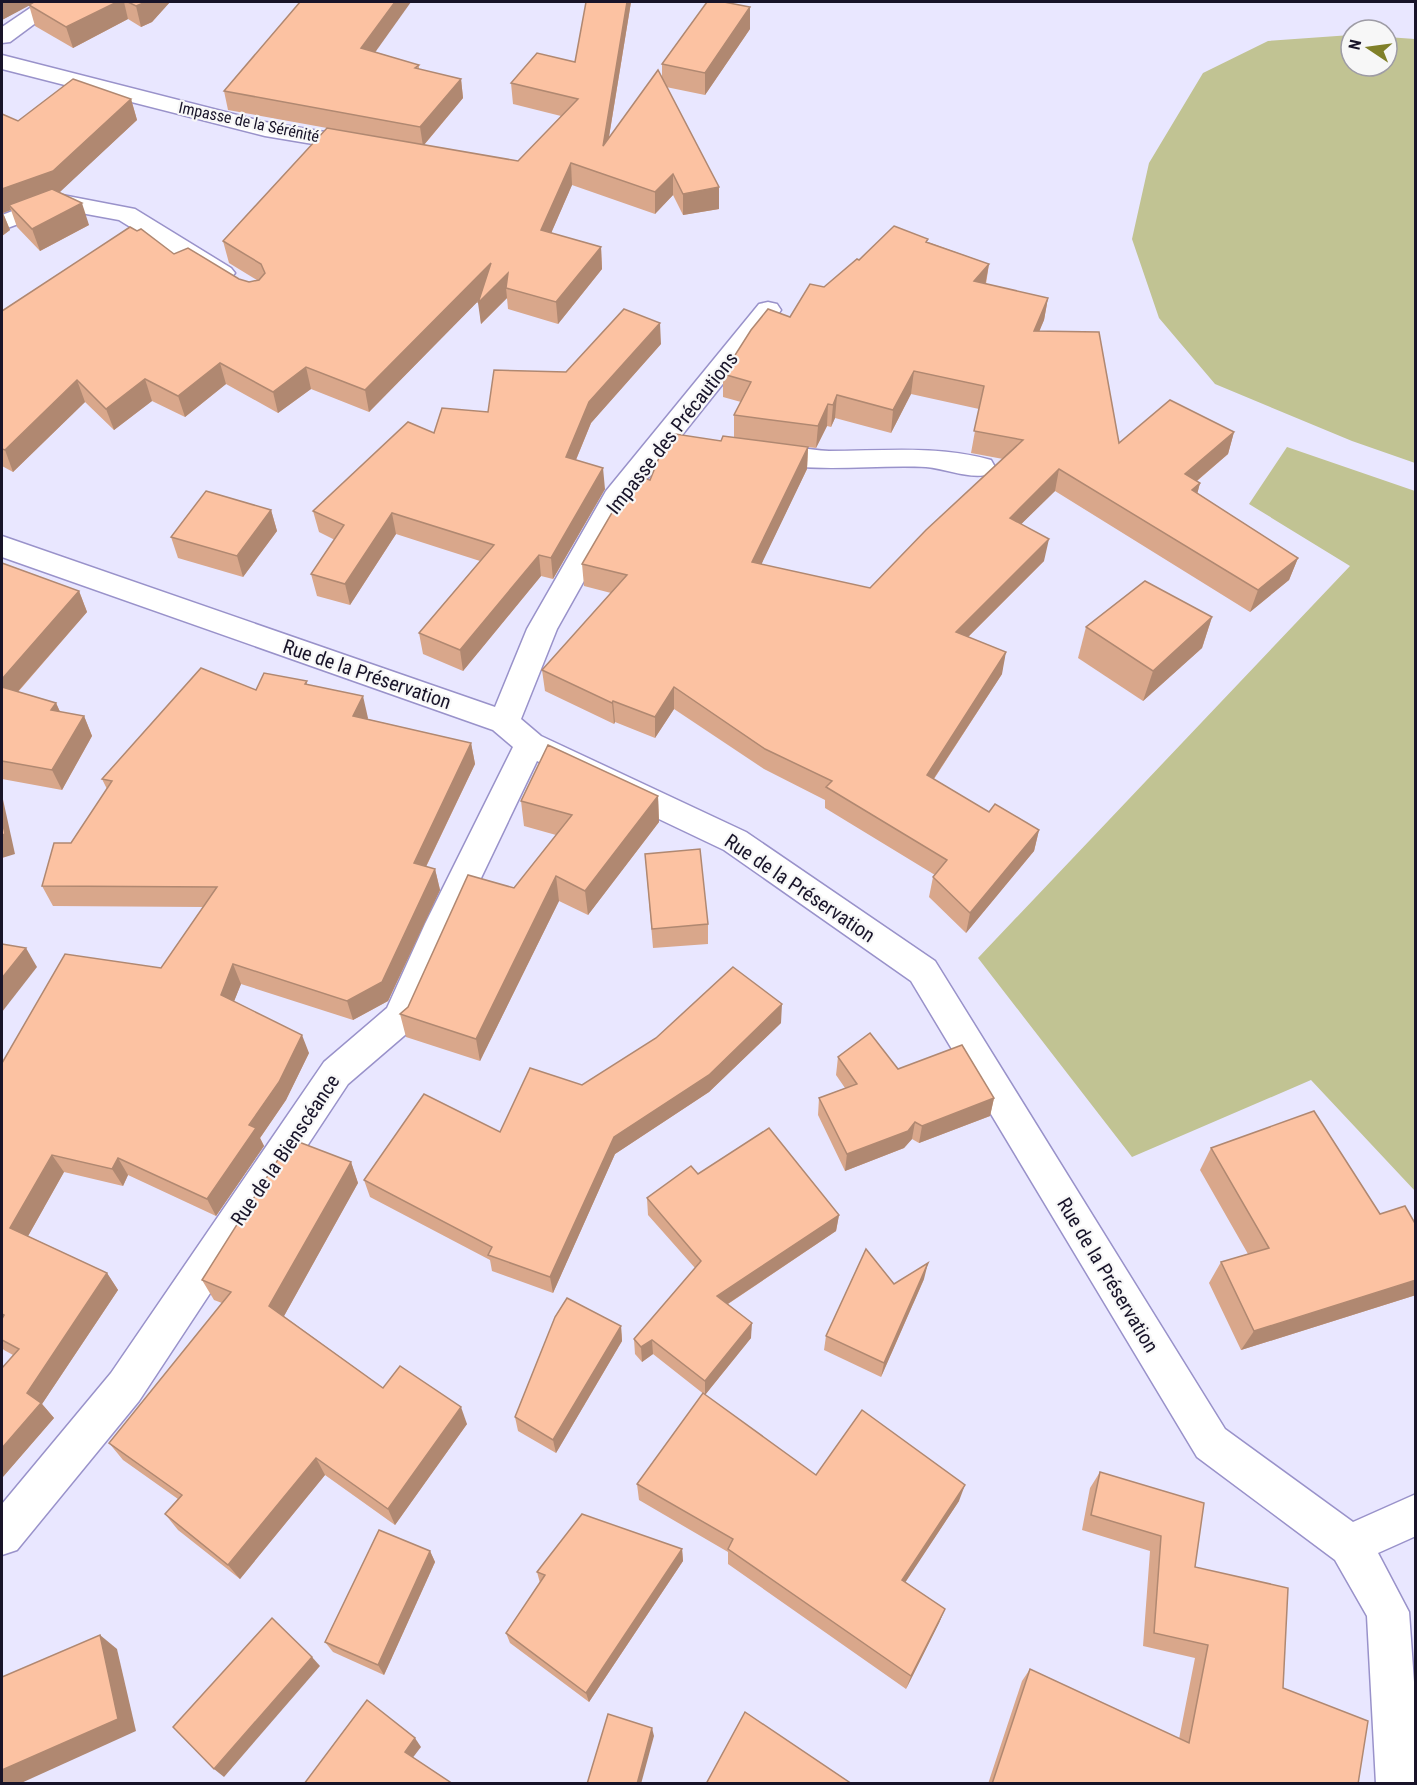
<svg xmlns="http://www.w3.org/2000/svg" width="1417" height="1785" font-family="'Roboto Condensed',sans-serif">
  <rect width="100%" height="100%" fill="#e9e7ff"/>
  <g fill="#c1c393">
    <polygon points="1351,35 1351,66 1387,66 1387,37 1415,39 1415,463 1352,441 1215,384 1159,318 1132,239 1149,163 1203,73 1268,41"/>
    <polygon points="1287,447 1415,491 1415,1191 1311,1080 1132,1157 978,958 1350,566 1249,504"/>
  </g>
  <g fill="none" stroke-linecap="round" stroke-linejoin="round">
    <g stroke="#9992ca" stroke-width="3">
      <g id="minor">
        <polygon points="39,2 64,2 10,42 2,43 2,27"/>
        <polygon points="2,55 265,122 361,138 369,140 373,145 369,150 361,152 265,136 2,69"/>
        <polygon points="57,194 135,209 231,268 235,273 231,278 222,281 213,278 119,220 59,209 2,230 2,215"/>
        <polygon points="768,302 777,304 781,310 777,316 627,504 557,629 521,719 541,736 746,832 935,961 1225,1429 1353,1522 1416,1494 1416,1536 1378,1553 1409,1612 1416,1710 1416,1784 1376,1784 1367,1616 1335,1560 1197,1457 911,981 724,850 537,761 459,924 412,1029 348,1084 139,1401 17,1550 2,1555 2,1504 111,1373 324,1062 387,1008 425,924 513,747 493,730 2,557 2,536 495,707 527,629 606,491 759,304"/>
        <path d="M764,443C785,445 807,450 829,451C884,451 937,445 991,460L995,467L991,474C970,480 948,469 926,467C869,464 811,475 754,459L750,452L754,445Z"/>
      </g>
    </g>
    <use href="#minor" fill="#fff" fill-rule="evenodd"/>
  </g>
  <g fill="#d9a78b" fill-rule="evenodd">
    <polygon points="2,2 170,2 152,22 141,27 128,19 73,48 35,26 29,5 2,20"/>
    <polygon points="631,2 609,137 662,79 662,64 750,29 705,95 666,87 719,209 683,215 673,195 655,214 572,185 551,233 601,247 602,269 558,324 508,309 507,298 481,324 479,300 369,412 311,389 278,413 226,384 185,417 152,401 114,430 85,402 13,472 2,466 2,311 174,254 239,279 249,282 257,280 229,263 223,241 327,128 228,110 224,91 375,52 419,65 419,69 461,79 463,98 424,145 518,161 561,116 513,104 511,83 575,62"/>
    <polygon points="131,99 137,120 59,192 89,225 40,251 17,227 11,210 3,213 10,230 2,236 2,114 18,121"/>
    <path d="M928,242L989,264L986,284L1048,298L1044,320L1039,331L1119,443L1234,432L1228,454L1197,481L1200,483L1197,494L1298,558L1289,580L1250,612L1055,491L1021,524L1044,561L968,637L1002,674L934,779L989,812L1039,830L1034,851L966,933L929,897L933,877L935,875L825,808V800L764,769L674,709L655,738L615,722L614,724L545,691L542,670L611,593L584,586L582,564L650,480L721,441L734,437V415L741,402L723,397V374L824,287L859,260ZM911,394L979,409L971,453L1003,459L870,588L761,564L807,469L808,447L816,448L827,426L831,427L835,418L891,433Z"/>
    <polygon points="661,344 591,423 576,460 605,489 553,579 541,576 463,671 423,654 419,633 480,561 396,534 350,605 317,596 311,574 335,540 319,532 313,511 434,433"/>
    <polygon points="271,510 277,531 243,577 178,558 171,537"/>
    <polygon points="2,563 79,591 87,612 18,692 56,703 60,712 84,716 92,736 62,790 2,779"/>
    <polygon points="1212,617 1202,648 1143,701 1078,658 1086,627"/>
    <polygon points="307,681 307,684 368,718 367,719 471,743 475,764 426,867 435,869 440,890 388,1001 353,1020 241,984 234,1001 309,1053 286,1100 260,1138 264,1146 216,1216 128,1175 123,1186 64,1172 28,1236 107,1273 118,1290 42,1404 54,1418 2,1478 2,1368 13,1355 4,1350 2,1348 2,1063 161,968 203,907 53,906 42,886 107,789 102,779 256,690"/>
    <polygon points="658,796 659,822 588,915 559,901 480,1061 406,1037 400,1014 408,1007 514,888 556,835 524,826 521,801"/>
    <polygon points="645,854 708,924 708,944 653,948"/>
    <polygon points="781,1023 709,1092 615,1154 553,1293 492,1271 490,1260 370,1197 364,1180 500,1132 582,1085"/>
    <polygon points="838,1057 898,1069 994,1098 990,1116 919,1143 912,1139 904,1148 845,1171 818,1115 819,1098 845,1088 836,1075"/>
    <polygon points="1211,1148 1380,1214 1416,1225 1416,1295 1241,1350 1209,1283 1221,1262 1248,1254 1200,1170"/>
    <polygon points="351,1162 358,1183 284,1316 383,1388 467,1424 395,1525 325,1475 240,1579 178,1530 165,1514 178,1499 123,1460 109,1443 222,1303 214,1300 202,1280"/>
    <polygon points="698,1174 839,1215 836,1231 728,1304 751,1338 705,1395 653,1354 642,1362 635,1354 634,1339 695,1268 648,1215 647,1198"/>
    <polygon points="924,1279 881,1377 824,1350 826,1336"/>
    <polygon points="621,1326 622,1341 556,1453 518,1431 515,1417"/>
    <polygon points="1100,1472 1195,1567 1283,1688 1358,1784 988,1784 1022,1681 1030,1669 1179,1739 1195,1658 1143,1646 1150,1551 1082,1530 1090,1488"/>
    <polygon points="816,1475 959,1501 905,1582 945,1609 939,1623 906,1689 728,1564 728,1552 639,1500 637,1484"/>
    <polygon points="682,1549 683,1561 589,1702 510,1643 506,1633 540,1583 537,1572"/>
    <polygon points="430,1551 435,1562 384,1675 333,1652 325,1642"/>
  </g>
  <g fill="#b08871">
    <polygon points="2,2 36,2 2,20"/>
    <polygon points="117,2 124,2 128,19 73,48 66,27"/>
    <polygon points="146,2 170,2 152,22 141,27 136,6"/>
    <polygon points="395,2 411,2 364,68 361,48"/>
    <polygon points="627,2 631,2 604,167 603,146"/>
    <polygon points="750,7 750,29 705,95 705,73"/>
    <polygon points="461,79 463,98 423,146 420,127"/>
    <polygon points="131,99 137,120 60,192 13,209 9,205 11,210 3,213 10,230 2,236 2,189"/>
    <polygon points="571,163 572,185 543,252 541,230"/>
    <polygon points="673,174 673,195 655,214 655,192"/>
    <polygon points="719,187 719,209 683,215 683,194"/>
    <polygon points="82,203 89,225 40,251 32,229"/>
    <polygon points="601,247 602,269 558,324 556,302"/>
    <polygon points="491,263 494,285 369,412 365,390"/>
    <polygon points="989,264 985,286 974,281"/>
    <polygon points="508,273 506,288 507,298 481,324 478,303"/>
    <polygon points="1048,298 1044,320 1030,354 1034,331"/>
    <polygon points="660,323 661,344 591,423 568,479 566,457 589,402"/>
    <polygon points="220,363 226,384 185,417 178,396"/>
    <polygon points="306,367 311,389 278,413 273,392"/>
    <polygon points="914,371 911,394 891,433 893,410"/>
    <polygon points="145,379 152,401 114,430 106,409"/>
    <polygon points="77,380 85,402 13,472 5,450"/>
    <polygon points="837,395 835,418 831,427 833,405"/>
    <polygon points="828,404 827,426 816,448 818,426"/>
    <polygon points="1234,432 1228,454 1179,496 1185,474"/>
    <polygon points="808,447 807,469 752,584 752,562"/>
    <polygon points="603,468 605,489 553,579 551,558"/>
    <polygon points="1059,469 1055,491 1005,540 1010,518"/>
    <polygon points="1200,483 1194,506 1192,490"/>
    <polygon points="271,510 277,531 243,577 237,556"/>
    <polygon points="392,513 396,534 350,605 345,584"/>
    <polygon points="1049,539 1044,561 952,653 956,632"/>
    <polygon points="539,555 541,576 463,671 460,650"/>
    <polygon points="1298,558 1289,580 1250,612 1258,590"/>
    <polygon points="79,591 87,612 6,705 2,696 2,679"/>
    <polygon points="1212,617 1202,648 1143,701 1153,671"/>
    <polygon points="1006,652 1002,674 923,795 927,775"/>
    <polygon points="674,687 674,709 655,738 655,717"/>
    <polygon points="363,696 368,718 358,737 353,716"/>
    <polygon points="613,701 615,722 614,724 612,703"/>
    <polygon points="56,703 65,723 51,710"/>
    <polygon points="84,716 92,736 62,790 52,770"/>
    <polygon points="471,743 475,764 418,883 414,863"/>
    <polygon points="2,795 15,854 2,858"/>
    <polygon points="658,796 659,822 588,915 585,891"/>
    <polygon points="1039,830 1034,851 966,933 970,913"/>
    <polygon points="435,869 440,890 388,1001 353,1020 347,1001"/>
    <polygon points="556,876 559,901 480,1061 476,1039"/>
    <polygon points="26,948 37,967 2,1012 2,978"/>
    <polygon points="233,964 241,984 229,1014 221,995"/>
    <polygon points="782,1004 781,1023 709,1092 615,1154 553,1293 550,1277 614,1137"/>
    <polygon points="302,1035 309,1053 286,1100 260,1138 264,1146 216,1216 207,1199"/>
    <polygon points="994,1098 990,1116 919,1143 922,1126"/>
    <polygon points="915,1122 912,1139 904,1148 845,1171 847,1154"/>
    <polygon points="52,1155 64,1172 23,1245 10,1228"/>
    <polygon points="118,1158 128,1175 123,1186 112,1169"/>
    <polygon points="351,1162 358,1183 279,1325 269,1306"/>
    <polygon points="839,1215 836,1231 717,1311 717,1296"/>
    <polygon points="928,1263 924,1279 881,1377 884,1363"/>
    <polygon points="107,1273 118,1290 42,1404 54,1418 2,1478 2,1448 27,1393"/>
    <polygon points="1416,1280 1416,1295 1241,1350 1254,1331"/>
    <polygon points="752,1323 751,1338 705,1395 705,1381"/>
    <polygon points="621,1326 622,1341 556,1453 553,1440"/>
    <polygon points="652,1340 653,1354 642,1362 641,1347"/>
    <polygon points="461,1407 467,1424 395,1525 388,1509"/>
    <polygon points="316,1458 325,1475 240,1579 228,1565"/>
    <polygon points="965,1485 959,1501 897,1595 902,1580"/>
    <polygon points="682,1549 683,1561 589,1702 586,1693"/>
    <polygon points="430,1551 435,1562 384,1675 378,1665"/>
    <polygon points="945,1609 939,1623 906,1689 911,1676"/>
    <polygon points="100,1635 117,1649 136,1731 19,1784 2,1784 2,1770"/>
    <polygon points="312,1657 320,1666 224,1777 214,1769"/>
    <polygon points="652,1728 654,1736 641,1784 637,1784"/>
    <polygon points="415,1738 421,1747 411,1760 405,1752"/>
  </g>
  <g fill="#fcc2a2" stroke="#b08871" stroke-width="1.5">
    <polygon points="34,2 117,2 66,27 29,5"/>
    <polygon points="128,2 146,2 136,6"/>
    <polygon points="300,2 395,2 361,48 419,65 415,68 461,79 420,127 224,91"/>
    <polygon points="586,2 627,2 603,146 658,70 719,187 683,194 673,174 655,192 571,163 541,230 601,247 556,302 506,288 508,273 478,303 491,263 365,390 306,367 273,392 220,363 178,396 145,379 106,409 77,380 5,450 2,449 2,311 130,227 137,231 141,229 174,254 188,248 239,279 249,282 259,280 265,273 261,264 223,241 327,128 518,161 578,99 511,83 537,53 575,62"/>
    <polygon points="707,2 724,2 750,7 705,73 662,64"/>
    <polygon points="73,79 131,99 53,171 2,189 2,114 18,121"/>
    <polygon points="52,189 82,203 32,229 9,205"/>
    <polygon points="894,226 928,239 926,242 989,264 974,281 1048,298 1034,331 1099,332 1119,443 1170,400 1234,432 1185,474 1200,483 1192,490 1298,558 1258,590 1059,469 1010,518 1049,539 956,632 1006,652 927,775 989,812 995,804 1039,830 970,913 933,877 947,860 826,787 832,781 765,749 674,687 655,717 613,701 612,703 542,670 627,575 582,564 634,475 650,480 669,433 721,441 723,436 808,447 752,562 870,588 926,530 1023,440 974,431 984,386 914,371 893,410 837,395 833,405 828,404 818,426 734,415 751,382 723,374 751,330 768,309 790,317 810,284 824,287 857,259 859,260"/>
    <polygon points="624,309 660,323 589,402 566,457 603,468 551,558 539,555 460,650 419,633 494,545 392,513 345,584 311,574 344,525 313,511 408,422 434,433 442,408 488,412 494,370 566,372"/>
    <polygon points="206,491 271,510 237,556 171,537"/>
    <polygon points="2,563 79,591 2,679"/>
    <polygon points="1145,581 1212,617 1153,671 1086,627"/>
    <polygon points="201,668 256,690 264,673 307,681 305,684 363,696 353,716 471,743 414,863 435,869 382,982 347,1001 233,964 221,995 302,1035 279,1082 249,1125 256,1128 207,1199 118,1158 112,1169 52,1155 10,1228 107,1273 27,1393 41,1403 2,1448 2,1368 19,1349 2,1340 2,1319 4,1315 2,1314 2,1063 65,954 161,968 217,887 42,886 54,843 71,843 112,781 102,779"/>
    <polygon points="2,687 56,703 51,710 84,716 52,770 2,761"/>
    <polygon points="548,745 658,796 585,891 556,876 476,1039 400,1014 408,1007 468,875 514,888 572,815 521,801"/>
    <polygon points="2,820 5,834 2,835"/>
    <polygon points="700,849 708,924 652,929 645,854"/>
    <polygon points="2,944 26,948 2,978"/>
    <polygon points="733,967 782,1004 709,1075 614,1137 550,1277 488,1255 492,1247 364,1180 424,1094 500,1132 530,1068 582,1085 656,1038"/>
    <polygon points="870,1033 898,1069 962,1045 994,1098 922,1126 915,1122 908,1131 847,1154 819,1098 857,1084 838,1057"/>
    <polygon points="1314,1111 1380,1214 1405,1206 1416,1225 1416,1280 1254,1331 1221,1262 1269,1248 1211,1148"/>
    <polygon points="769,1128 839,1215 717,1296 752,1323 705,1381 652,1340 641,1347 634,1339 701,1261 647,1198 691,1166 698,1174"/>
    <polygon points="291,1139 351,1162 269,1306 383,1388 400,1366 461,1407 388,1509 316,1458 228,1565 165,1514 182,1495 109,1443 231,1292 202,1280"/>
    <polygon points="866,1249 894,1284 928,1263 884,1363 826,1336"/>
    <polygon points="567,1298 621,1326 553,1440 515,1417 555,1317"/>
    <polygon points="703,1393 816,1475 862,1410 965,1485 902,1580 945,1609 911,1676 728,1549 733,1539 637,1484"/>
    <polygon points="1100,1472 1204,1503 1195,1567 1288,1588 1283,1688 1368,1721 1358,1784 992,1784 1030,1669 1189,1743 1208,1645 1154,1633 1161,1536 1091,1515"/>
    <polygon points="582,1514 682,1549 586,1693 506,1633 545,1575 537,1572"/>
    <polygon points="379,1530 430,1551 378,1665 325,1642"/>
    <polygon points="272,1618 312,1657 214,1769 173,1727"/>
    <polygon points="100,1635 118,1719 2,1770 2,1677"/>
    <polygon points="367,1700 415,1738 405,1752 453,1784 304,1784"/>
    <polygon points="745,1712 852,1784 706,1784"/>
    <polygon points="608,1714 652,1728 637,1784 587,1784"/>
  </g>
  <g text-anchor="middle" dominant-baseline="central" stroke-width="4.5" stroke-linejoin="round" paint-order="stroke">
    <g font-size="16" fill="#181429" stroke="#f7f7f7">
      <text transform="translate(249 122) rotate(12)">Impasse de la Sérénité</text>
    </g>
    <g font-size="20" fill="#181429" stroke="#f7f7f7">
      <text transform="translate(672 433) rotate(-52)">Impasse des Précautions</text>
      <text transform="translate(367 674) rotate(19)">Rue de la Préservation</text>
      <text transform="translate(800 888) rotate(34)">Rue de la Préservation</text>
      <text transform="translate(285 1150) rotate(-56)">Rue de la Bienscéance</text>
      <text transform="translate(1108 1275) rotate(59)">Rue de la Préservation</text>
    </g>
  </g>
  <rect width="1417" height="1785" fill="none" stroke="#181429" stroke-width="6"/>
  <g transform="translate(1369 48) rotate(283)"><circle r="28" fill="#f7f7f7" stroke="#9e9ca5" stroke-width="1.5"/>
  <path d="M0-4.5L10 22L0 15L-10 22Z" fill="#808029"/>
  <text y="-9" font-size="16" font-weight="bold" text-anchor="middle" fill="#181429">N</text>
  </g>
</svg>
